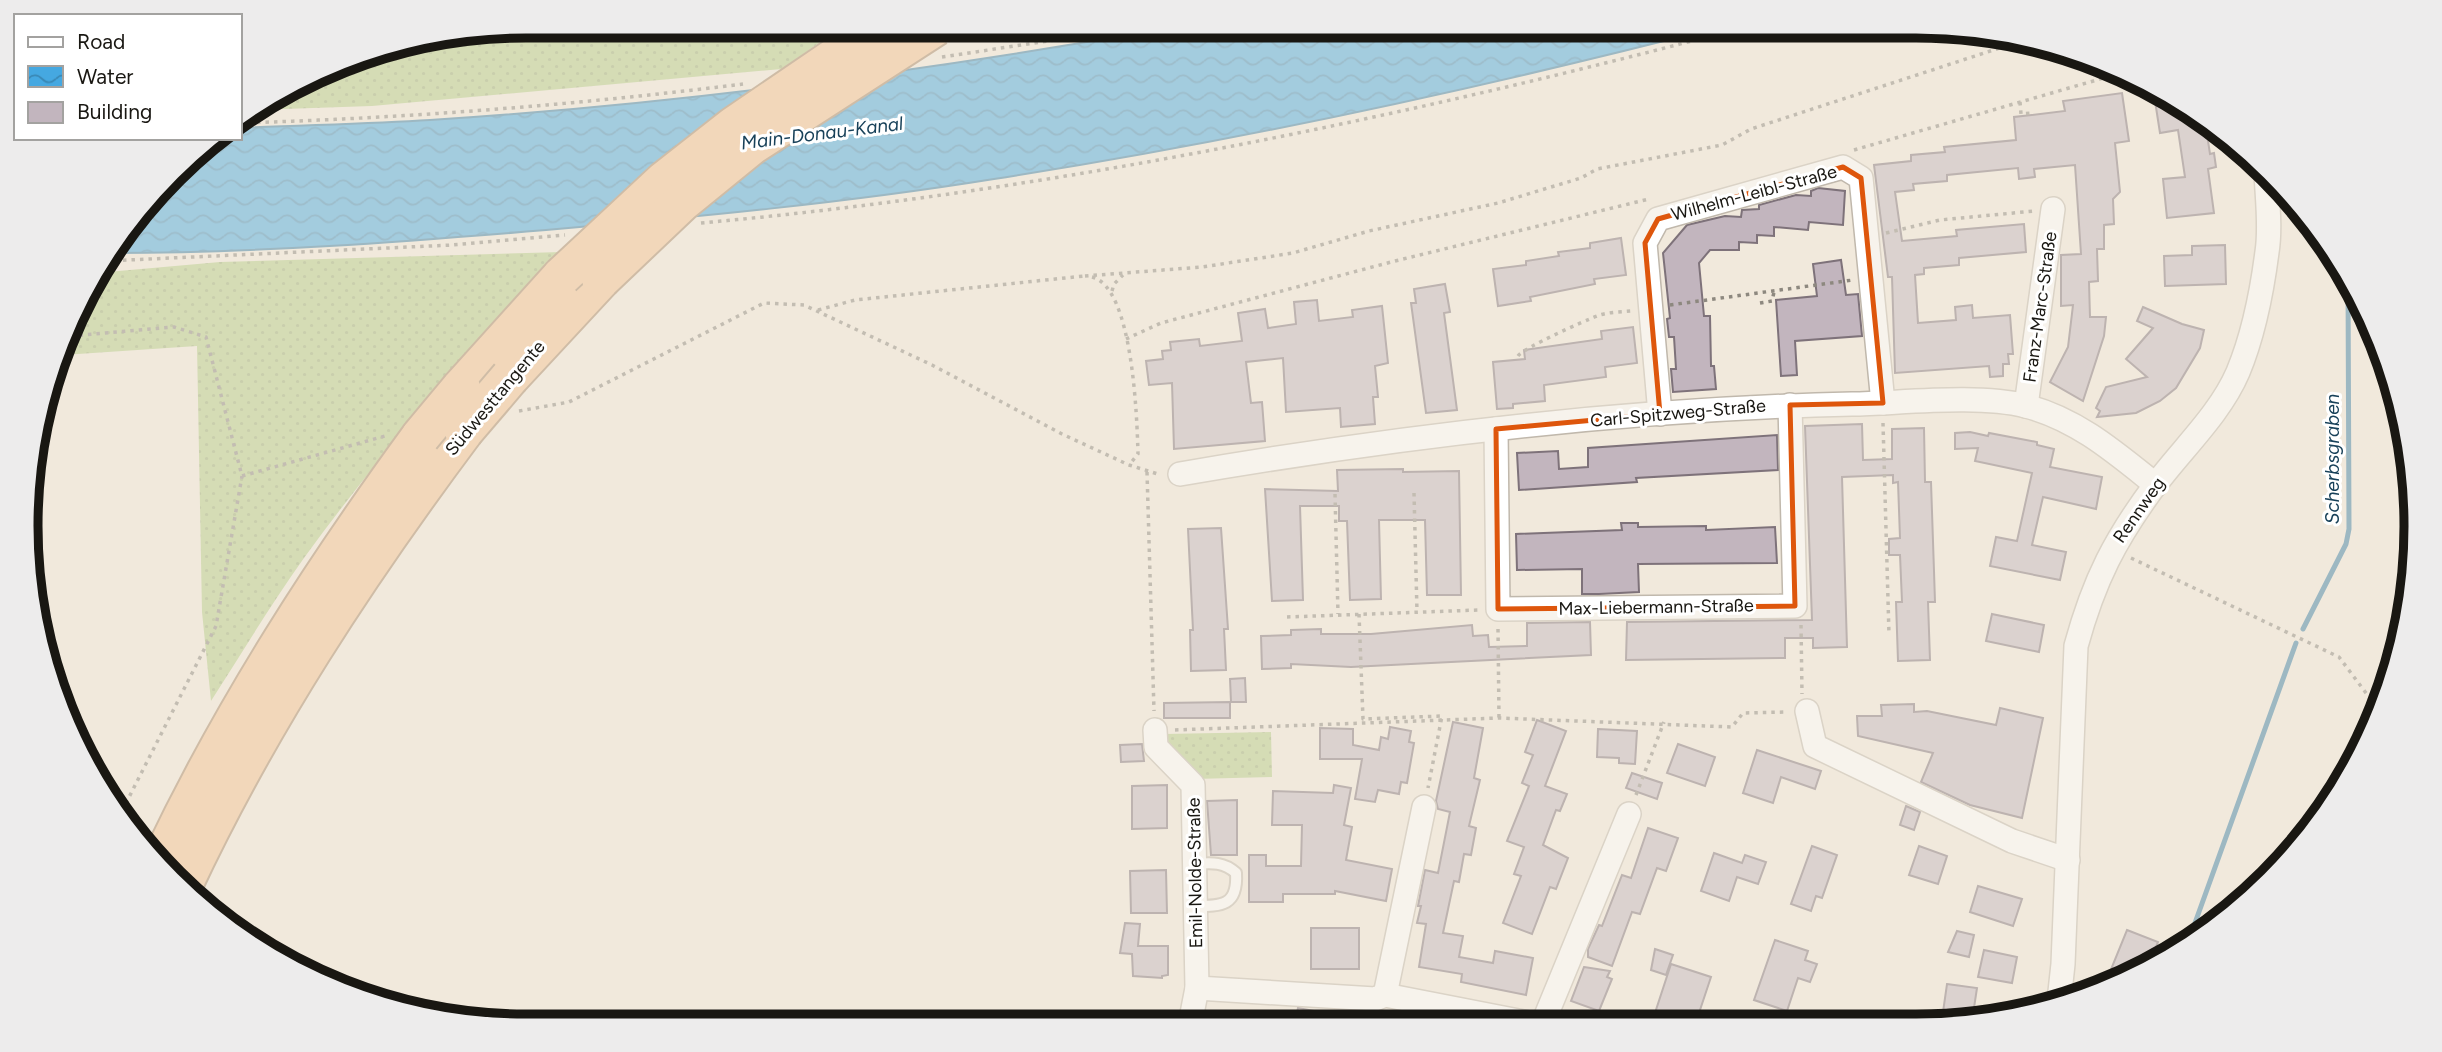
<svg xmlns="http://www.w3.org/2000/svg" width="2442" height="1052" font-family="Figtree,sans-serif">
  <defs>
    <pattern id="grass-dots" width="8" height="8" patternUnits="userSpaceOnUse" patternTransform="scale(1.75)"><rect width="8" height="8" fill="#b4cc86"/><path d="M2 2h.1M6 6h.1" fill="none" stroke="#9aae73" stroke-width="1.8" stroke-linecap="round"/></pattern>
    <pattern id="water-waves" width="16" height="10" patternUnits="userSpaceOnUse" patternTransform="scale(1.75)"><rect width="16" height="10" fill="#45a8e1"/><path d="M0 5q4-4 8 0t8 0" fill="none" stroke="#3988b5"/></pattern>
  </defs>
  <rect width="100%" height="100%" fill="#f1e9dc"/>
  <g fill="url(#grass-dots)">
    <polygon points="498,31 830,35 782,69 372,106 253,110 276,93 365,53"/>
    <path d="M562,252C471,351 383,449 304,558C271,604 242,653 211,701L202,612L197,346L63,355L93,276L96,273L220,262Z"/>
    <polygon points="1271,732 1272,777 1194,779 1165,749 1164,734"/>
  </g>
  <path fill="url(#water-waves)" stroke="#387ca3" stroke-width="2" d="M1180,26H1723C1482,88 1239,141 994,179C845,203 695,217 546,230C402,242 257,253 112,253L197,150L213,138H240V128C303,125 367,124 430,120C681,104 932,70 1180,26Z"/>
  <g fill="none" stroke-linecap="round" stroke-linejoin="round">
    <g stroke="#387ca3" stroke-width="5">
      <polyline points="2303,629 2346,544 2349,529 2348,279"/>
      <polyline points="2191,934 2296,643"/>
    </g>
  </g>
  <g fill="#c2b5be" stroke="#7e727a" stroke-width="2">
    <polygon points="2153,88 2205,121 2210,154 2214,153 2216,167 2208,169 2214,213 2167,218 2163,179 2185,177 2178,130 2160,133"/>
    <polygon points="2122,93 2129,141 2115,143 2120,192 2113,199 2114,224 2104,225 2104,249 2097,249 2098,281 2089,282 2090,317 2106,317 2104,336 2083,401 2050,382 2068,347 2073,305 2061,306 2061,255 2081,254 2075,165 2034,169 2035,177 2019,179 2018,168 1947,175 1947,181 1913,184 1914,190 1895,192 1902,241 1957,236 1956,230 2024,224 2026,252 1959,258 1959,265 1924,268 1924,274 1915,275 1918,323 1956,320 1955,307 1972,305 1973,318 2010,315 2013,354 2008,354 2009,364 2003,364 2003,376 1990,377 1989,366 1895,373 1892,277 1888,277 1874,165 1911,161 1911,155 1945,152 1944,147 2016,140 2014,117 2065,111 2063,101"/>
    <polygon points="1818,188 1845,191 1843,225 1809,222 1808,230 1774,227 1774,236 1757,235 1757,243 1739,242 1739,250 1710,250 1699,263 1704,316 1710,316 1711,366 1714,366 1716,389 1673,392 1671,369 1676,369 1674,337 1669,337 1667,319 1670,318 1663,253 1687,225 1725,216 1741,217 1742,210 1759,209 1759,205 1796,195 1811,196 1811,191"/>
    <polygon points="1621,238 1626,275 1594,279 1595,284 1530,297 1531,301 1498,306 1493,269 1526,265 1526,261 1559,256 1558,252 1590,248 1590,243"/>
    <polygon points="2225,245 2226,284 2165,286 2164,256 2192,255 2192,246"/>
    <polygon points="1841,260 1846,295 1858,294 1862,336 1795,341 1797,375 1781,376 1776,300 1817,296 1813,264"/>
    <polygon points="1445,284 1450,312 1444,313 1457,410 1426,413 1411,303 1416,303 1414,289"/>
    <polygon points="1317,300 1319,321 1353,317 1352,310 1382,306 1388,363 1375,366 1378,397 1373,397 1375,424 1341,427 1340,408 1286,412 1283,358 1246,362 1251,403 1262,402 1265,441 1174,449 1172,383 1149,385 1146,361 1163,359 1162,351 1171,350 1170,342 1199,339 1200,346 1242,341 1238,313 1265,309 1268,328 1296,324 1294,302"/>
    <polygon points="2143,307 2182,324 2204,330 2200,348 2176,388 2160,401 2136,413 2097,417 2100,411 2096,408 2106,387 2147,377 2126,359 2153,328 2137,321"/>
    <polygon points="1633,327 1637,363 1605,367 1606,377 1544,385 1545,401 1513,404 1513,408 1497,409 1493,362 1525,359 1524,350 1602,339 1601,331"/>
    <polygon points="1862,424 1863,460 1892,459 1892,429 1924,428 1925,482 1931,482 1934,571 1935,602 1928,602 1930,660 1898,661 1896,602 1902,602 1900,555 1889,555 1889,539 1900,538 1898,482 1893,483 1893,475 1842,477 1847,647 1813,648 1813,638 1785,638 1785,658 1626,660 1627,622 1812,620 1805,426"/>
    <polygon points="1970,432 1988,436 1989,433 2037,442 2037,445 2054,449 2050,467 2102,477 2096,509 2043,497 2032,545 2066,552 2060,580 1990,566 1996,537 2017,541 2032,473 1975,461 1978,448 1955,449 1955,433"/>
    <polygon points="1777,435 1778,470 1636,478 1637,482 1519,490 1517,453 1558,451 1559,469 1588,467 1588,448"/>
    <polygon points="1403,469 1403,472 1459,471 1461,595 1427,595 1425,520 1379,520 1381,599 1350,600 1347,521 1339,521 1339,506 1300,506 1303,600 1272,601 1265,489 1338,491 1337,470"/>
    <polygon points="1621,523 1638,523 1638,527 1706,526 1706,530 1775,527 1777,563 1638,564 1639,592 1599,594 1582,594 1582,569 1517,570 1516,534 1622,530"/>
    <polygon points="1221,528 1228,629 1224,629 1226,670 1191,671 1190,630 1193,630 1188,529"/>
    <polygon points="1992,614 2044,625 2039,652 1986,641"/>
    <polygon points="1590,622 1591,655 1351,667 1291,664 1291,668 1262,669 1261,636 1291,635 1291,630 1321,629 1321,634 1371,634 1472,625 1473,636 1488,635 1489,647 1527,646 1527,623"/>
    <polygon points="1245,678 1246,702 1231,702 1230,679"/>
    <polygon points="1230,702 1230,718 1164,718 1164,703"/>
    <polygon points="1914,704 1914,712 1927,711 1996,725 2000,708 2043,718 2022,818 1970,805 1921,782 1933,753 1858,736 1857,716 1882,716 1881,705"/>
    <polygon points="1537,720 1566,731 1545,786 1567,794 1560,811 1556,810 1543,845 1568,858 1556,889 1550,887 1532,934 1503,923 1521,876 1514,874 1524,847 1507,841 1529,786 1522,783 1533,755 1525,752"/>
    <polygon points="1453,722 1483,728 1474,778 1480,780 1469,826 1476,828 1471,855 1464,854 1459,882 1454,881 1443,933 1463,936 1459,957 1493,963 1495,951 1533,958 1526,995 1461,982 1462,974 1419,967 1426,924 1417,923 1421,906 1418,906 1425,870 1438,873 1450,812 1438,809 1436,801"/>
    <polygon points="1390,727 1411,731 1409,742 1414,743 1407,783 1401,782 1399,794 1378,790 1375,802 1355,799 1362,759 1320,759 1320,728 1353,729 1353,745 1379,750 1381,737 1388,739"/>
    <polygon points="1598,729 1637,731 1635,764 1619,763 1619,758 1597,757"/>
    <polygon points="1142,744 1144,761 1121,762 1120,745"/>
    <polygon points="1678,744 1715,757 1705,786 1667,773"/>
    <polygon points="1757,750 1821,771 1815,789 1781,777 1773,803 1743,793"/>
    <polygon points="1632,773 1662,783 1657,799 1626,788"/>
    <polygon points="1167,785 1167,828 1132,829 1132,786"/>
    <polygon points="1334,785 1351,788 1344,825 1352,827 1346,860 1392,869 1386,901 1335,891 1335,894 1283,894 1283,902 1249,902 1249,855 1266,855 1266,866 1301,866 1302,825 1272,825 1273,791 1333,793"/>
    <polygon points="1237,800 1237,855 1211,855 1207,801"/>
    <polygon points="1906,806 1920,812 1914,830 1900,825"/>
    <polygon points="1648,828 1678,838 1666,871 1657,868 1640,914 1632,912 1612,966 1588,957 1588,949 1599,925 1602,926 1622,875 1631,878"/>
    <polygon points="1812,846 1837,855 1822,898 1816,896 1811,911 1791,904"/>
    <polygon points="1919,846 1947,856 1938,884 1909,875"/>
    <polygon points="1714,853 1742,863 1745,855 1766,862 1758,884 1737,877 1729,901 1701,891"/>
    <polygon points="1166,870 1167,913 1131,913 1130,871"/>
    <polygon points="1978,886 2022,899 2013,926 1970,912"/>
    <polygon points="1125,923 1140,924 1138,946 1168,946 1168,975 1162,976 1162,978 1133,976 1132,954 1120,953"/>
    <rect x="1311" y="928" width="48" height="41"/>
    <polygon points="2127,930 2158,942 2149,964 2103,989"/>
    <polygon points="1957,931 1974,935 1969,957 1948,952"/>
    <polygon points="1775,940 1808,951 1805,960 1817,964 1810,982 1798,978 1787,1011 1754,1000"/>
    <polygon points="1655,949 1673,955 1666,975 1651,970"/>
    <polygon points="1984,950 2017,957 2012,983 1978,977"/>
    <polygon points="1671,964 1711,977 1696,1022 1663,1022 1653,1019"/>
    <polygon points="1584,967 1610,971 1607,977 1612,979 1599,1011 1571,1001"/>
    <polygon points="1947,984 1977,988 1972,1021 1942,1019"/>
    <polygon points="1298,1008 1341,1016 1340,1023 1295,1023"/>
  </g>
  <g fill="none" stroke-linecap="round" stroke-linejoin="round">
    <g stroke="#c0b8ac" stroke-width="14">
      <path id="lane" d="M1193,864C1210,863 1223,861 1236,873C1238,906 1222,906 1195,906"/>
    </g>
    <g stroke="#c0b8ac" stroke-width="26">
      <g id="street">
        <polyline points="2026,406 2053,209"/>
        <polyline points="1660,414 1645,243 1658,219 1843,167 1861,178 1883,403"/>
        <polyline points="1496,429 1498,609 1795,606 1790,405"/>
        <path d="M1180,474C1401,436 1627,409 1852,404C1903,403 1978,394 2026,406C2077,419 2116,453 2156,485"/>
        <polyline points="1807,711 1815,746 2012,841 2068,860"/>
        <polyline points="1155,730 1156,747 1193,785 1197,988 1190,1024"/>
        <polyline points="1197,988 1375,999 1385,995 1529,1023"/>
        <polyline points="1385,995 1424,807"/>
        <path d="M2059,1001L2063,964L2076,646C2094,580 2115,539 2156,484C2183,448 2220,414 2238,372C2253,336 2262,291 2267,252C2271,227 2267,198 2266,172"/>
        <polyline points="1543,1023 1629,814"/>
      </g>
    </g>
    <g stroke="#a78665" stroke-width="42">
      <g id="highway">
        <polyline points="510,377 601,279"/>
        <polyline points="461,388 562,276"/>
        <path d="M162,859C233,709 323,570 421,436"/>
        <path d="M183,885C259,723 357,574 464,431"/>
      </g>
    </g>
    <g stroke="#8d887f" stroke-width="3.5" stroke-dasharray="3.5 5" stroke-linecap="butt">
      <polyline points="942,57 1147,26"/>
      <polyline points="2020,102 2021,114 2033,113"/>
      <path d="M240,123C408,118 576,105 743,84"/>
      <polyline points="1854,150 2121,73"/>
      <path d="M701,223C1055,191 1407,117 1749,26"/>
      <polyline points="1886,233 1940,220 2034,211"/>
      <polyline points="106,261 452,245 565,235"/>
      <polyline points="1085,276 1202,267 1293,253 1369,231 1498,203 1581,178 1597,169 1722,145 1751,129 2015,43"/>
      <path d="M1092,277C1133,287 1137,418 1138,454L1129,465"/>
      <polyline points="1112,291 1114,284 1123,275"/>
      <polyline points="1760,303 1772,301 1774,292"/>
      <polyline points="1670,305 1853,280"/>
      <polyline points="818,310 855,300 1084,276"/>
      <polyline points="71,336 174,327 206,337 242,476 385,436"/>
      <polyline points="1126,339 1161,323 1395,261 1649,199"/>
      <path d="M1518,356C1523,348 1584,321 1597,316C1607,312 1620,312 1631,311"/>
      <polyline points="519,411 569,402 764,303 804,305 932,365 1062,434 1129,465 1161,475"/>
      <polyline points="1883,423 1889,635"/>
      <polyline points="1147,472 1154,711"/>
      <polyline points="1414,493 1417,612"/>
      <polyline points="1335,494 1338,614"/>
      <polyline points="2131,558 2339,657 2378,709"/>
      <polyline points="1359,614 1363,719 1442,716 1428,788"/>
      <polyline points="1287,617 1479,610"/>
      <polyline points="1801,625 1802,694"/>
      <polyline points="1498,629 1499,718"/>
      <polyline points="1175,730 1499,718 1732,727 1743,713 1786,712"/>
      <polyline points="1636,795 1664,722"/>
      <polyline points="122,811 216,626 242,476"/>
    </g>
    <use href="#lane" stroke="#fff" stroke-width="10"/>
    <use href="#street" stroke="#fff" stroke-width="23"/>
    <use href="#highway" stroke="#f3c291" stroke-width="38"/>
    <g stroke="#a78665" stroke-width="42" stroke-linecap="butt">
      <g id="highway-bridge">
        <polyline points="562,276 664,181 734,126 881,26"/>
        <polyline points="601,279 682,202 752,145 936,26"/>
        <polyline points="464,431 510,377"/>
        <polyline points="421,436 461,388"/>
      </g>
    </g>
    <use href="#highway-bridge" stroke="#f3c291" stroke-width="38"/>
  </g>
  <path d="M0 0H2442V1052H0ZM1843,167L1861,178L1883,403L1790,405L1795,606L1498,609L1496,429L1660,414L1645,243L1658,219Z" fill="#f1e9dc" fill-opacity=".55" fill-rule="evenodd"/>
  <path fill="none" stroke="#de560c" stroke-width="5" stroke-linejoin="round" d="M1843,167L1861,178L1883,403L1790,405L1795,606L1498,609L1496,429L1660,414L1645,243L1658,219Z"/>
  <g text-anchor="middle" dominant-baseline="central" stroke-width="6" stroke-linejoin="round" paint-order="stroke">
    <g font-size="18" fill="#191712" stroke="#fff">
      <text transform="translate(1754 193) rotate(-15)">Wilhelm-Leibl-Straße</text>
      <text transform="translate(2040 307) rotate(-82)">Franz-Marc-Straße</text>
      <text transform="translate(495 398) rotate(-50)">Südwesttangente</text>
      <text transform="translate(1678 413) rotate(-5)">Carl-Spitzweg-Straße</text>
      <text transform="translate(2139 510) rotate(-55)">Rennweg</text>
      <text transform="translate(1656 607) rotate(-1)">Max-Liebermann-Straße</text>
      <text transform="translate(1195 873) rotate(-91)">Emil-Nolde-Straße</text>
    </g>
    <g font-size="19" font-style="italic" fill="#184159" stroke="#fff">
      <text transform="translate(822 133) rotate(-7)">Main-Donau-Kanal</text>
      <text transform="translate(2332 459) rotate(-90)">Scherbsgraben</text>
    </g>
  </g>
  <path d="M0 0H2442V1052H0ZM526 38H1916A488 488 0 0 1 2404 526V526A488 488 0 0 1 1916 1014H526A488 488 0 0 1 38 526V526A488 488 0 0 1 526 38Z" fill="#edecec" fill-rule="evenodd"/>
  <path fill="none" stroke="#191712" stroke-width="9" d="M526 38H1916A488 488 0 0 1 2404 526V526A488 488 0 0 1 1916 1014H526A488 488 0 0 1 38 526V526A488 488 0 0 1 526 38Z"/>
  <rect x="14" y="14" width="228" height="126" fill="#ffffff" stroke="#a3a2a0" stroke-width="2"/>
  <rect x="28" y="37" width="35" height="10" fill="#ffffff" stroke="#a3a2a0" stroke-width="2"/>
  <text x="77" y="49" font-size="21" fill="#191712">Road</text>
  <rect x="28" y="66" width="35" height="21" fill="url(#water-waves)" stroke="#a3a2a0" stroke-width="2"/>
  <text x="77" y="84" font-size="21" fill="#191712">Water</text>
  <rect x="28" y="102" width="35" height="21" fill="#c2b5be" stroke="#a3a2a0" stroke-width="2"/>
  <text x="77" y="119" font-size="21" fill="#191712">Building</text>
</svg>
